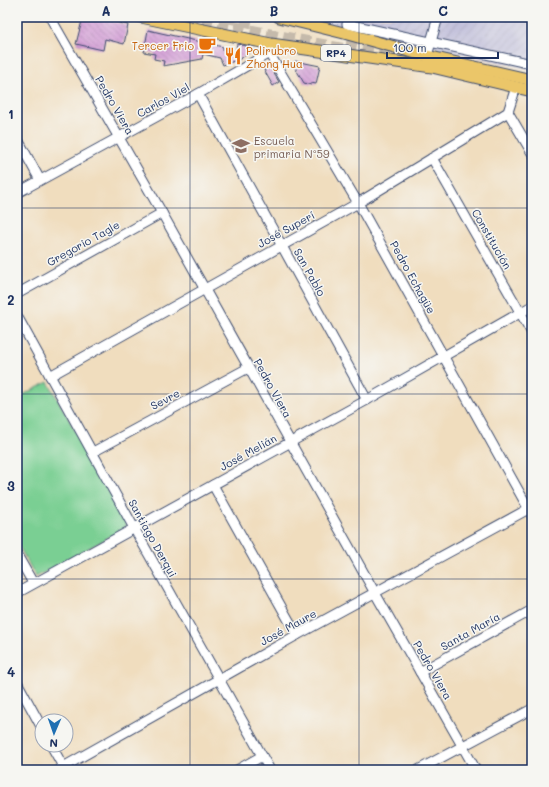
<svg xmlns="http://www.w3.org/2000/svg" width="549" height="787" font-family="Mali,sans-serif">
  <defs>
    <pattern id="industrial-furrows" width="10" height="10" patternUnits="userSpaceOnUse"><rect width="10" height="10" fill="#c3c1db"/><path d="M-1 1l2-2M0 10L10 0M9 11l2-2" fill="none" stroke="#a7a6be"/></pattern>
    <pattern id="building-back-hatch" width="6" height="6" patternUnits="userSpaceOnUse"><rect width="6" height="6" fill="#d199d4"/><path d="M-1 5l2 2M0 0l6 6M5-1l2 2" fill="none" stroke="#a97daf"/></pattern>
  </defs>
  <rect width="100%" height="100%" fill="#f6f6f2"/>
  <filter id="ink" filterUnits="userSpaceOnUse"><feTurbulence type="fractalNoise" baseFrequency=".025" numOctaves="2"/><feDisplacementMap in="SourceGraphic" scale="8" xChannelSelector="R" yChannelSelector="G"/><feConvolveMatrix kernelMatrix="1 2 1 2 8 2 1 2 1" color-interpolation-filters="sRGB"/></filter>
  <filter id="wash" filterUnits="userSpaceOnUse"><feTurbulence type="fractalNoise" baseFrequency=".012" numOctaves="4" result="noise"/><feDisplacementMap in="SourceGraphic" scale="16" xChannelSelector="R" yChannelSelector="G"/><feGaussianBlur stdDeviation="0.9" result="paint"/><feColorMatrix in="noise" values="0 0 0 0 0 0 0 0 0 0 0 0 0 0 0 0 0 1.4 0 .05"/><feComposite in="paint" operator="in"/></filter>
  <g filter="url(#wash)">
    <rect width="100%" height="100%" fill="#f0ddbe"/>
    <polygon fill="url(#industrial-furrows)" points="296,17 532,17 532,70"/>
    <polygon fill="#7acf93" stroke="#4a7f78" points="48,382 127,523 124,529 36,577 17,543 17,398"/>
    <g id="blocks">
      <g fill="url(#building-back-hatch)">
        <polygon points="83,17 94,17 128,25 124,44 105,39 103,50 76,44"/>
        <polygon points="148,30 223,47 223,51 235,54 237,44 250,47 249,53 240,59 223,65 220,58 203,54 202,59 163,66 164,61 154,59 155,54 144,52"/>
        <polygon points="295,61 320,66 316,84 311,83 311,85 304,83 294,66"/>
        <polygon points="270,67 279,82 273,86 264,70"/>
      </g>
    </g>
  </g>
  <g filter="url(#ink)">
    <use href="#blocks" fill-opacity="0" stroke="#3b496c" stroke-width="1"/>
    <g fill="none" stroke-linecap="round" stroke-linejoin="round">
      <g stroke="#c5baab" stroke-width="11" stroke-dasharray="11 5.5" stroke-linecap="butt">
        <polyline points="186,17 355,51"/>
        <polyline points="225,17 253,23"/>
        <polyline points="346,43 365,47 390,49"/>
      </g>
      <g stroke="#3b496c" stroke-width="11">
        <g id="minor">
          <polyline points="50,17 162,213 375,593 476,770"/>
          <polyline points="347,24 532,64"/>
          <polyline points="269,53 358,203 532,515"/>
          <polyline points="427,56 438,17"/>
          <polyline points="198,94 367,400"/>
          <polyline points="508,112 532,153"/>
          <polyline points="17,138 40,180"/>
          <polyline points="432,158 532,333"/>
          <polyline points="17,193 198,94 269,53 270,48"/>
          <polyline points="17,294 162,213"/>
          <polyline points="17,316 134,528 270,770"/>
          <polyline points="50,376 358,203 508,112 516,87"/>
          <polyline points="93,452 248,368"/>
          <polyline points="213,485 297,635"/>
          <polyline points="17,555 33,583"/>
          <polyline points="17,593 367,400 532,306"/>
          <polyline points="420,672 532,610"/>
          <polyline points="17,682 42,728"/>
          <polyline points="51,745 65,770"/>
          <polyline points="58,770 297,635 532,507"/>
          <polyline points="237,770 262,756"/>
          <polyline points="418,770 532,709"/>
        </g>
      </g>
      <g stroke="#3b496c" stroke-width="13">
        <g id="major">
          <polyline points="141,17 271,44 432,67 532,91"/>
          <polyline points="279,17 344,33 427,56 532,80"/>
        </g>
      </g>
      <use href="#minor" stroke="#fff" stroke-width="9"/>
      <use href="#major" stroke="#ebc669" stroke-width="11"/>
    </g>
  </g>
  <path fill="none" stroke="#1b2f5e" stroke-width="1" stroke-opacity="0.55" d="M190,17V770M359,17V770M17,208H532M17,394H532M17,579H532"/>
  <defs>
    <g id="cafe-bare" transform="scale(1.38)"><path d="M-5.5-4.5H6V0H3Q3 3.5 0 3.5H-2.5Q-5.5 3.5-5.5 0ZM3-3.2v2h1.7v-2ZM-6 4.5H4V6H-6Z" fill="#e8710a" stroke="#f6f6f2" stroke-width="2.5" paint-order="stroke"/></g>
    <g id="restaurant-bare" transform="scale(1.38)"><path d="M-5-6h1v4h1v-4h1v4h1v-4h1v5L-1.5 .5V6h-2V.5L-5-1ZM5-6V6H3V1.5H1.5Q1.5-4 5-6Z" fill="#e8710a" stroke="#f6f6f2" stroke-width="2.5" paint-order="stroke"/></g>
    <g id="school-bare" transform="scale(1.38)"><path d="M0-5L7-2L0 1L-7-2ZM-4 1L0 2.5L4 1V4Q0 6-4 4Z" fill="#8d6e63" stroke="#f6f6f2" stroke-width="2.5" paint-order="stroke"/></g>
  </defs>
  <g fill-rule="evenodd">
    <use href="#cafe-bare" x="207" y="45"/>
    <use href="#restaurant-bare" x="233" y="56"/>
    <use href="#school-bare" x="241" y="146"/>
  </g>
  <g text-anchor="middle" dominant-baseline="central" stroke-width="3" stroke-linejoin="round" paint-order="stroke">
    <rect fill="#f6f6f2" stroke="#5d6b8a" stroke-width="1" x="321" y="45" width="30" height="16" rx="3"/>
    <g font-size="10" font-weight="bold" fill="#1b2f5e">
      <text x="336" y="53">RP4</text>
    </g>
    <g font-size="11" fill="#c56008" stroke="#f6f6f2" text-anchor="end">
      <text x="194" y="45">Tercer Frio</text>
      <text x="246" y="50" text-anchor="start">Polirubro<tspan x="246" dy="13">Zhong Hua</tspan></text>
    </g>
    <g font-size="11" fill="#1b2f5e" stroke="#f6f6f2">
      <text transform="translate(163 100) rotate(-29)">Carlos Viel</text>
      <text transform="translate(115 105) rotate(60)">Pedro Viera</text>
      <text transform="translate(286 229) rotate(-29)">José Superí</text>
      <text transform="translate(492 239) rotate(60)">Constitución</text>
      <text transform="translate(83 243) rotate(-29)">Gregorio Tagle</text>
      <text transform="translate(310 272) rotate(61)">San Pablo</text>
      <text transform="translate(413 277) rotate(61)">Pedro Echagüe</text>
      <text transform="translate(273 388) rotate(61)">Pedro Viera</text>
      <text transform="translate(165 399) rotate(-28)">Sevre</text>
      <text transform="translate(248 452) rotate(-29)">José Melián</text>
      <text transform="translate(153 538) rotate(61)">Santiago Derqui</text>
      <text transform="translate(288 627) rotate(-29)">José Maure</text>
      <text transform="translate(470 631) rotate(-29)">Santa María</text>
      <text transform="translate(433 670) rotate(60)">Pedro Viera</text>
    </g>
    <g font-size="11" fill="#785e54" stroke="#f6f6f2" text-anchor="start">
      <text x="254" y="140">Escuela<tspan x="254" dy="13">primaria Nº59</tspan></text>
    </g>
  </g>
  <rect width="549" height="787" fill="none" stroke="#f6f6f2" stroke-width="44"/>
  <g transform="translate(54 733) rotate(182)"><circle r="19" fill="#f6f6f2" stroke="#9ea6b7"/>
  <path d="M0-3L7 15L0 10L-7 15Z" fill="#1f6fb2"/>
  <text y="-6" font-size="11" font-weight="bold" text-anchor="middle" fill="#1b2f5e">N</text>
  </g>
  <path d="M387 52v6h111v-6" fill="none" stroke="#1b2f5e" stroke-width="2"/>
  <text x="393" y="52" font-size="12" fill="#1b2f5e" stroke="#f6f6f2" stroke-width="3" paint-order="stroke">100 m</text>
  <rect x="22" y="22" width="505" height="743" fill="none" stroke="#1b2f5e" stroke-width="1.5"/>
  <g font-size="13" text-anchor="middle" font-weight="bold" fill="#1b2f5e">
    <text x="106" y="16">A</text>
    <text x="274" y="16">B</text>
    <text x="443" y="16">C</text>
    <text x="11" y="119">1</text>
    <text x="11" y="305">2</text>
    <text x="11" y="491">3</text>
    <text x="11" y="677">4</text>
  </g>
</svg>
